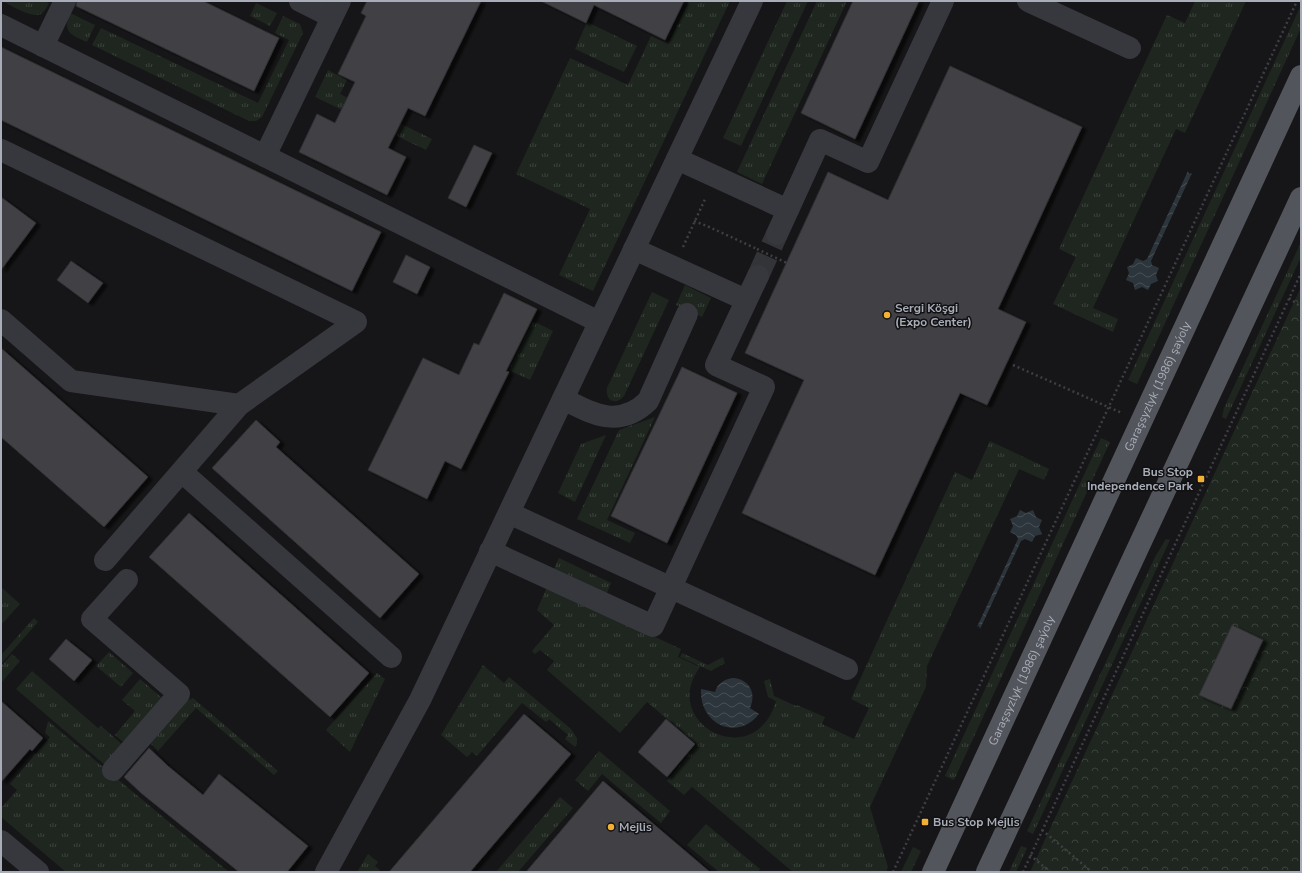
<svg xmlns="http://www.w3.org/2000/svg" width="1302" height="873" font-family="'Nunito Sans',sans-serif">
  <defs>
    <pattern id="grass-tufts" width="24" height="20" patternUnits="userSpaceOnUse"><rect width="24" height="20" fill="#1e261f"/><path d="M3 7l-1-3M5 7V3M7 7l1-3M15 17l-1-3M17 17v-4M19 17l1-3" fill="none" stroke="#3c433d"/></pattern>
    <pattern id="park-crowns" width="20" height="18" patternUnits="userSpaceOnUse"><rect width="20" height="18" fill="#1e261f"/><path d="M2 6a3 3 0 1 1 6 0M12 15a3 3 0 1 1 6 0" fill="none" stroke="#3c433d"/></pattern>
    <pattern id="water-waves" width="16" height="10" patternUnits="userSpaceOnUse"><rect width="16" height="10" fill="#2c353c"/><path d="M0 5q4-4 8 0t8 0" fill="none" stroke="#485056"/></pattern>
    <filter id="shadow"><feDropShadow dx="4.5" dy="2.5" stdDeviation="1" flood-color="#0009"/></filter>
  </defs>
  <rect width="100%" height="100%" fill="#161618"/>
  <g fill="url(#grass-tufts)">
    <path d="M2,1H45L49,3C47,7 45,11 41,14C32,19 11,5 2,1Z"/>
    <polygon points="689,1 730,1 593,291 559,275 590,209 516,174 570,58 628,85 651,36 668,44"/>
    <polygon points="787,1 808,1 741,146 723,138"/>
    <polygon points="817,1 847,1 762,184 737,172"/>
    <polygon points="1195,1 1246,1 1185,133 1176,129 1093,308 1118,319 1113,332 1053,304 1076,257 1059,249 1167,15 1185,23"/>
    <polygon points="256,3 277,13 270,26 250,16"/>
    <polygon points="1301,5 1301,28 1137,384 1128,380"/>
    <path d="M70,13L95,25L87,42C71,35 62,32 70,13Z"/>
    <polygon points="283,16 300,24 303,33 262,117 256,121 249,121 92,45 101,28 258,103 289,40 275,33"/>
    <polygon points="587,22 637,46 624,72 575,49"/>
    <polygon points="328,70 347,80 340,94 432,139 426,150 315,97"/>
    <polygon points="1301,242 1301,257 1226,419 1222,417 1224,408"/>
    <polygon points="685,285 711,298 702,317 676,305"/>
    <path d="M652,292L669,300L624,396C616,406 605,401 607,388Z"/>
    <polygon points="533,321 553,331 530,380 509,370"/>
    <polygon points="655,417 607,520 635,533 630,543 577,519 619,430"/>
    <polygon points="606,435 575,502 558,493 581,444"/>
    <polygon points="1101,438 1110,442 954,780 945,776"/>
    <path d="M990,441L1049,469L1044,480L1019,469L927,666L926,687L870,807L888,867L886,872H793L692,787L684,795L667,781L697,744L647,702L620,733L547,670L554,661L540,650L535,654L532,651L554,625L537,610L547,587L681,649L678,657L700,667C658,724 755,774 776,701L768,697L764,681L770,679L774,696L796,706L797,705L825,717L822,724L854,739L869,708L851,699L955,472L972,480Z"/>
    <polygon points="1166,539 1170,540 1033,834 1027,831 1155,557"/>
    <polygon points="559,558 611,583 607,593 554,569"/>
    <polygon points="1,587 20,604 1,625"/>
    <polygon points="34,618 38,622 1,664 1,655"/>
    <polygon points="109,652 133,673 121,687 96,666"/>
    <polygon points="682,653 708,665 723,657 725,663 711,671 680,657"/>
    <polygon points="12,654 20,661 1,683 1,666"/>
    <polygon points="483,665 504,683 509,677 571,729 577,738 577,744 575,747 565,739 568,735 549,719 546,722 522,703 477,756 472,752 467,757 441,735"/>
    <polygon points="32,671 98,728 101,726 123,745 105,765 16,689"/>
    <polygon points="377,673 385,679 350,752 326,730"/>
    <polygon points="140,679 163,699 124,743 115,735 135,711 122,700"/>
    <polygon points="193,698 278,771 274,775 196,708 158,751 150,743 186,701"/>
    <polygon points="48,721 229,872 66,872 1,817 1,808 17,790 10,784 50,737 45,733"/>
    <polygon points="599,751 670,811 661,823 602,774 588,791 575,780"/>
    <polygon points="560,797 573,808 518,872 496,872"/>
    <polygon points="706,824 760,869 758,872 719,872 687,845"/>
    <polygon points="1021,846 1027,848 1016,872 1009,872"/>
    <polygon points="913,847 921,851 911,872 901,872"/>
    <polygon points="368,854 378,862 375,866 380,870 378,872 357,872"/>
  </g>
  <polygon fill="url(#park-crowns)" points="1301,287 1301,872 1030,872"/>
  <g fill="url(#water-waves)">
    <polygon points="1188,171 1189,174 1192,173 1151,261 1152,265 1159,268 1156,275 1158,281 1151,284 1148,290 1142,287 1135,290 1133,283 1126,280 1129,273 1127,267 1133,264 1136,258 1143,261 1147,259"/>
    <polygon points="1020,510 1026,513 1033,510 1036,517 1042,520 1039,527 1042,534 1035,536 1032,542 1025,539 1021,541 980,629 979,626 977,627 1018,539 1016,535 1010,532 1013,526 1010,519 1017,516"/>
    <path d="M733,678C749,679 757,693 750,708L759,714C737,742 699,724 701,689L715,692C717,684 724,679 733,678Z"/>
  </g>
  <g fill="#404145" stroke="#303034" filter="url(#shadow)">
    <polygon points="77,1 203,1 279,38 254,91 76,6"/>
    <polygon points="367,1 481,1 425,116 408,108 388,148 406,157 387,195 299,152 317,114 335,123 355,82 338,74 366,16 361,13"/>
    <polygon points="541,1 684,1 665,40 594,5 586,23"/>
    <polygon points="853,1 919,1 855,139 801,113"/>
    <polygon points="1,47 381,232 352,291 1,120"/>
    <polygon points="950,66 1082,127 998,309 1026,322 987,405 960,393 875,575 742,513 804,380 745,353 828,172 888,200"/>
    <polygon points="474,145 492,153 466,207 448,198"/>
    <polygon points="1,197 36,223 1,270"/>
    <polygon points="406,255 430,267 417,294 393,282"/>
    <polygon points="71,261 103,283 88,303 57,280"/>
    <polygon points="504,293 537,309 506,371 509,372 461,469 445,461 427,499 368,470 423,358 459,375 474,343 479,345"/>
    <polygon points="1,348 148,477 104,527 1,437"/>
    <polygon points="682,367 737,393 667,543 611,516"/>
    <polygon points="256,420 280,442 276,447 419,574 380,618 212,468"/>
    <polygon points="189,513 369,673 330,717 149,557"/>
    <polygon points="1232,625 1263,640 1231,709 1199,695"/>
    <polygon points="66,639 92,660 74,681 49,659"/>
    <polygon points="1,701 43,738 32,751 30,749 1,782"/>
    <polygon points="524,714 571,754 470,872 389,872"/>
    <polygon points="666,719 695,744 667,777 638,752"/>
    <polygon points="149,748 168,766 203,795 219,774 308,846 287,872 239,872 141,793 124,777"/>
    <polygon points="603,781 710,872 526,872"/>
  </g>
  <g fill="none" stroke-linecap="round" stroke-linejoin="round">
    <polyline stroke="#333438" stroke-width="22" stroke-dasharray="22 11" stroke-linecap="butt" points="758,276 777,234"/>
    <g stroke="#3d3f44" stroke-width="2.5" stroke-dasharray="2 3" stroke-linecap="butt">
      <polyline points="694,221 707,226 757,249"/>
      <polyline points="683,247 706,197"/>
      <polyline points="1289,298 1301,307"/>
      <polyline points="1013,365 1122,413"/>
      <polyline points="1042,830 1092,872"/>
      <polyline points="1030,855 1050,872"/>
      <polyline points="893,872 1297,1"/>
      <polyline points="1023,872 1301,273"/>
    </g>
    <g stroke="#37383d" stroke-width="22">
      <polyline points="300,1 332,17"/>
      <polyline points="1028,1 1130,48"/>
      <polyline points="1,25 599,322"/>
      <polyline points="43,46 65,1"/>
      <polyline points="1,150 356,322 239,405 105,560"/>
      <polyline points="265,156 340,1"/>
      <polyline points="677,159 788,210"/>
      <polyline points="777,234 820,140 868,162 943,1"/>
      <polyline points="634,249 746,300"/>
      <polyline points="1,320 71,381 239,405"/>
      <path d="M563,399C593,414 619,429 648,401L687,314"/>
      <polyline points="182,472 391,657"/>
      <polyline points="509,513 847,669"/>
      <polyline points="490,551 653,626 764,387 716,365 758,276"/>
      <polyline points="113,770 179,694 92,619 127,580"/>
      <polyline points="1,841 38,872"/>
      <polyline points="326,872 420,700 752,1"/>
    </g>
    <g stroke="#53555c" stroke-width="22">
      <path id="s1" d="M933,872L1301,76"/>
      <polyline points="987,872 1301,198"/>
    </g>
    <polyline stroke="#3d3f44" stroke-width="2.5" stroke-dasharray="2 3" stroke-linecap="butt" points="757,249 787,263"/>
  </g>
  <g fill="#f2b134" stroke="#111113" stroke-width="1.5">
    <circle cx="887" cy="315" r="4"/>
    <rect x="1197" y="475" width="8" height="8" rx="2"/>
    <rect x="921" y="818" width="8" height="8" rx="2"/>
    <circle cx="611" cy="827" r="4"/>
  </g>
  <g text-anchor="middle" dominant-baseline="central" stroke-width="3" stroke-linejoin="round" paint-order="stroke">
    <g font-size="12" font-weight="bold" fill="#a8adb8" stroke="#111113" text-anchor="start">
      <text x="895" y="308">Sergi Köşgi<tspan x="895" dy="14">(Expo Center)</tspan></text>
      <text x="1193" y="472" text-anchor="end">Bus Stop<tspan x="1193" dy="14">Independence Park</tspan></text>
      <text x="933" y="822">Bus Stop Mejlis</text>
      <text x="619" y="827">Mejlis</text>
    </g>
    <g font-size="12" fill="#a8adb8" stroke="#111113">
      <text stroke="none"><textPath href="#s1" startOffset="535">Garaşsyzlyk (1986) şaýoly</textPath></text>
      <text stroke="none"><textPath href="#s1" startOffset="211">Garaşsyzlyk (1986) şaýoly</textPath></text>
    </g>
  </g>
  <rect width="1302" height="873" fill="none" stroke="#a8adb8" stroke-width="4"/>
</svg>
